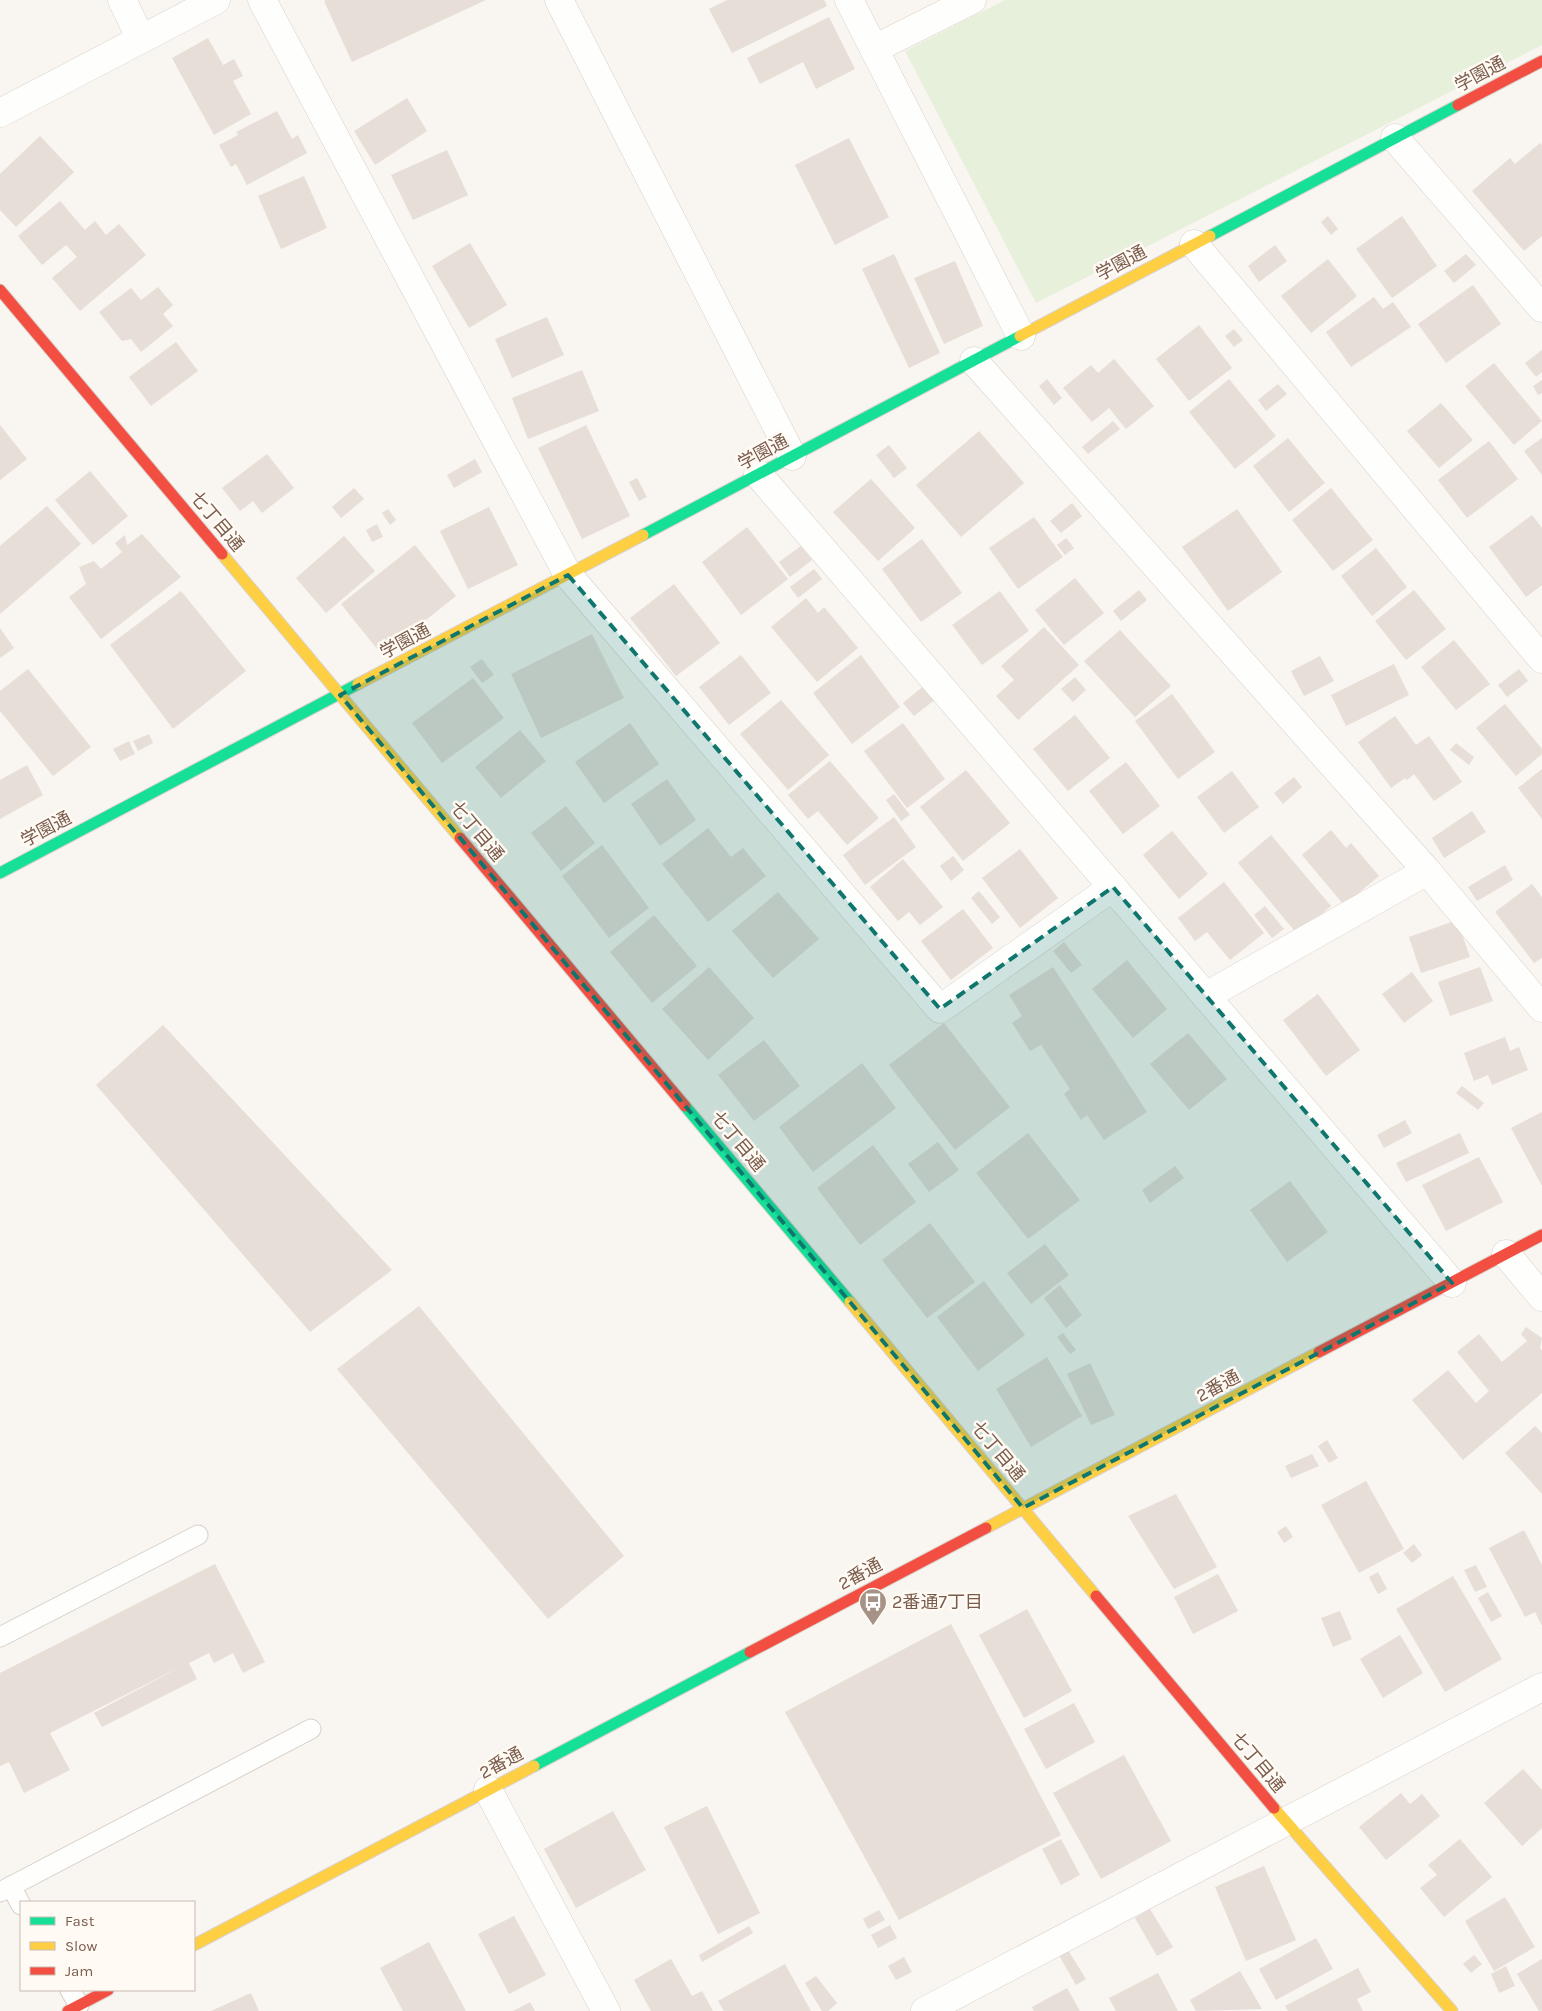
<svg xmlns="http://www.w3.org/2000/svg" width="1542" height="2011" font-family="Karla,'Noto Sans JP',sans-serif">
  <rect width="100%" height="100%" fill="#f9f5f0"/>
  <polygon fill="#e7f0db" points="1005,0 1542,0 1542,45 1036,303 905,51"/>
  <g fill="#e6ded7">
    <polygon points="327,0 486,0 352,62 324,1"/>
    <polygon points="727,0 824,0 827,6 732,53 709,9"/>
    <polygon points="829,17 855,69 816,89 803,62 760,84 747,58"/>
    <polygon points="208,38 223,65 234,59 243,76 233,81 251,114 214,135 172,58"/>
    <polygon points="407,98 427,131 375,165 354,131"/>
    <polygon points="277,111 292,139 298,135 307,153 247,185 236,164 231,167 219,145 238,135 236,132"/>
    <polygon points="40,136 74,172 16,227 0,210 0,174"/>
    <polygon points="849,138 889,217 835,245 795,165"/>
    <polygon points="1540,143 1542,145 1542,236 1524,251 1472,191 1510,158 1515,164"/>
    <polygon points="447,150 468,195 413,220 391,175"/>
    <polygon points="304,176 327,228 281,249 258,196"/>
    <polygon points="60,201 85,230 95,221 106,235 119,224 146,255 80,311 52,278 77,257 66,245 42,265 18,236"/>
    <polygon points="1328,216 1338,229 1331,235 1321,222"/>
    <polygon points="1402,216 1437,266 1392,298 1356,249"/>
    <polygon points="470,243 507,305 469,328 432,266"/>
    <polygon points="1275,245 1287,261 1259,282 1248,266"/>
    <polygon points="894,254 940,353 909,368 862,269"/>
    <polygon points="1466,254 1476,265 1454,283 1444,271"/>
    <polygon points="1328,259 1357,296 1311,333 1281,296"/>
    <polygon points="955,261 983,326 944,344 914,278"/>
    <polygon points="1473,285 1501,324 1446,363 1418,324"/>
    <polygon points="158,287 173,305 163,314 173,326 141,352 131,339 122,341 99,312 131,288 141,300"/>
    <polygon points="1374,297 1383,309 1393,302 1411,327 1351,367 1326,332"/>
    <polygon points="547,317 564,355 512,378 495,339"/>
    <polygon points="1199,325 1232,368 1189,401 1156,359"/>
    <polygon points="1234,329 1243,340 1234,347 1225,336"/>
    <polygon points="176,342 198,371 151,406 129,377"/>
    <polygon points="1542,350 1542,372 1536,377 1525,363"/>
    <polygon points="1114,359 1154,406 1126,429 1109,408 1092,422 1063,388 1091,365 1098,373"/>
    <polygon points="1494,363 1542,421 1514,445 1465,386"/>
    <polygon points="582,370 599,411 528,439 512,398"/>
    <polygon points="1047,379 1062,398 1054,405 1039,386"/>
    <polygon points="1229,379 1276,436 1235,469 1189,412"/>
    <polygon points="1542,380 1542,393 1538,395 1533,386"/>
    <polygon points="1278,384 1287,394 1266,411 1258,400"/>
    <polygon points="1441,403 1473,440 1439,468 1407,431"/>
    <polygon points="1113,421 1120,429 1088,454 1082,447"/>
    <polygon points="0,425 27,459 0,480"/>
    <polygon points="586,425 630,516 582,539 538,448"/>
    <polygon points="979,431 1024,483 961,537 916,485"/>
    <polygon points="1288,438 1325,483 1289,512 1253,466"/>
    <polygon points="1542,438 1542,475 1524,451"/>
    <polygon points="1489,441 1518,479 1467,518 1438,480"/>
    <polygon points="889,445 907,468 894,478 876,455"/>
    <polygon points="267,454 294,488 262,513 253,501 240,511 222,488"/>
    <polygon points="475,459 482,472 454,488 447,475"/>
    <polygon points="90,471 128,516 93,545 55,500"/>
    <polygon points="637,478 647,497 639,501 629,482"/>
    <polygon points="871,479 915,528 878,561 833,512"/>
    <polygon points="354,488 364,499 341,518 332,507"/>
    <polygon points="1331,488 1373,540 1333,571 1292,520"/>
    <polygon points="1072,503 1082,516 1061,533 1050,521"/>
    <polygon points="47,506 81,544 0,614 0,546"/>
    <polygon points="489,507 518,565 468,589 440,531"/>
    <polygon points="388,509 396,520 390,525 382,513"/>
    <polygon points="1237,509 1282,572 1228,611 1182,547"/>
    <polygon points="1532,515 1542,528 1542,585 1526,597 1489,547"/>
    <polygon points="1034,517 1063,557 1018,589 989,548"/>
    <polygon points="377,524 383,537 372,542 366,530"/>
    <polygon points="747,527 788,579 741,615 702,562"/>
    <polygon points="142,534 181,577 101,639 69,597 86,584 79,567 94,561 101,569 122,552 115,543 125,535 127,545"/>
    <polygon points="344,536 375,571 326,613 296,578"/>
    <polygon points="1066,538 1074,548 1065,555 1057,545"/>
    <polygon points="922,539 962,593 921,622 882,569"/>
    <polygon points="415,545 456,596 382,655 341,604"/>
    <polygon points="801,546 812,560 790,577 779,562"/>
    <polygon points="1376,548 1407,587 1372,616 1341,576"/>
    <polygon points="814,569 822,579 798,598 790,587"/>
    <polygon points="1075,578 1104,613 1064,645 1035,610"/>
    <polygon points="674,584 720,643 676,676 630,618"/>
    <polygon points="1139,590 1147,600 1121,621 1113,611"/>
    <polygon points="1414,590 1446,629 1406,660 1375,621"/>
    <polygon points="181,591 246,671 173,729 110,645"/>
    <polygon points="1000,591 1029,631 982,665 952,625"/>
    <polygon points="806,598 818,613 824,607 858,648 817,682 771,627"/>
    <polygon points="1044,627 1079,665 1018,720 996,696 1014,680 1001,666"/>
    <polygon points="0,628 14,648 0,658"/>
    <polygon points="1120,630 1171,686 1135,717 1084,661"/>
    <polygon points="592,634 624,698 541,738 511,674"/>
    <polygon points="1454,640 1490,684 1456,710 1421,667"/>
    <polygon points="741,655 771,693 729,725 699,687"/>
    <polygon points="861,655 900,707 852,744 813,693"/>
    <polygon points="1320,656 1334,681 1304,696 1291,671"/>
    <polygon points="482,659 494,675 482,683 470,667"/>
    <polygon points="1394,664 1409,695 1346,726 1331,695"/>
    <polygon points="28,669 91,747 53,776 0,711 0,691"/>
    <polygon points="1519,669 1528,681 1507,697 1498,685"/>
    <polygon points="1075,677 1086,690 1073,702 1061,689"/>
    <polygon points="473,678 504,718 442,763 412,723"/>
    <polygon points="926,684 937,698 914,716 903,703"/>
    <polygon points="1172,694 1215,752 1178,779 1135,721"/>
    <polygon points="781,700 829,755 788,790 740,734"/>
    <polygon points="1505,704 1542,749 1542,754 1516,776 1476,728"/>
    <polygon points="1075,715 1110,758 1068,791 1033,749"/>
    <polygon points="1395,716 1416,745 1429,736 1462,782 1434,801 1414,774 1407,780 1405,778 1391,788 1358,742"/>
    <polygon points="630,723 659,764 604,803 575,762"/>
    <polygon points="903,723 945,779 907,808 864,751"/>
    <polygon points="520,730 546,761 501,798 475,767"/>
    <polygon points="149,734 153,743 138,751 133,741"/>
    <polygon points="129,741 135,754 120,761 113,749"/>
    <polygon points="1456,743 1474,757 1469,765 1450,750"/>
    <polygon points="830,761 879,818 847,845 818,811 808,819 788,795"/>
    <polygon points="1126,762 1160,806 1123,834 1089,791"/>
    <polygon points="27,765 43,795 0,819 0,780"/>
    <polygon points="1542,769 1542,819 1518,788"/>
    <polygon points="966,770 1010,823 963,861 920,807"/>
    <polygon points="1232,771 1259,807 1224,833 1197,797"/>
    <polygon points="1294,777 1302,787 1283,804 1274,793"/>
    <polygon points="667,779 696,820 660,846 631,804"/>
    <polygon points="894,794 910,815 901,821 886,800"/>
    <polygon points="566,806 595,843 561,871 531,833"/>
    <polygon points="1472,811 1486,832 1444,858 1432,838"/>
    <polygon points="894,817 916,847 865,885 843,855"/>
    <polygon points="708,828 731,857 743,848 766,876 708,922 662,864"/>
    <polygon points="1331,830 1346,848 1351,843 1379,876 1344,905 1302,855"/>
    <polygon points="1172,831 1208,874 1179,899 1143,855"/>
    <polygon points="1271,835 1331,906 1298,935 1238,863"/>
    <polygon points="602,845 649,908 609,938 562,876"/>
    <polygon points="1020,849 1058,898 1020,928 982,878"/>
    <polygon points="953,856 964,870 951,881 940,866"/>
    <polygon points="903,859 943,907 920,925 909,912 898,921 870,887"/>
    <polygon points="1505,865 1513,880 1477,901 1468,887"/>
    <polygon points="1224,882 1264,933 1230,960 1207,932 1195,941 1178,918"/>
    <polygon points="1532,884 1542,897 1542,958 1534,963 1495,912"/>
    <polygon points="979,891 1000,917 992,924 971,898"/>
    <polygon points="778,892 819,939 773,978 732,931"/>
    <polygon points="1265,906 1284,929 1272,938 1254,915"/>
    <polygon points="963,909 993,948 951,980 921,941"/>
    <polygon points="654,915 697,966 652,1003 610,952"/>
    <polygon points="1457,920 1470,957 1421,973 1409,937"/>
    <polygon points="1064,942 1082,965 1071,973 1053,951"/>
    <polygon points="1127,960 1167,1009 1133,1038 1092,989"/>
    <polygon points="709,967 754,1018 708,1060 662,1009"/>
    <polygon points="1053,967 1147,1112 1104,1140 1087,1115 1081,1120 1064,1094 1070,1089 1041,1045 1030,1051 1012,1023 1022,1016 1009,995"/>
    <polygon points="1480,967 1493,1001 1450,1016 1438,982"/>
    <polygon points="1412,972 1433,1001 1404,1023 1382,994"/>
    <polygon points="1318,994 1360,1050 1326,1076 1283,1020"/>
    <polygon points="944,1023 1010,1107 955,1150 889,1065"/>
    <polygon points="163,1025 392,1270 310,1332 96,1085"/>
    <polygon points="1188,1033 1227,1079 1189,1110 1150,1064"/>
    <polygon points="1505,1037 1510,1051 1519,1047 1528,1070 1492,1085 1488,1075 1474,1081 1464,1053"/>
    <polygon points="764,1040 800,1086 754,1121 718,1075"/>
    <polygon points="862,1063 896,1108 813,1172 779,1127"/>
    <polygon points="1462,1086 1484,1103 1478,1110 1456,1093"/>
    <polygon points="1542,1112 1542,1186 1511,1128"/>
    <polygon points="1405,1120 1412,1133 1384,1148 1377,1135"/>
    <polygon points="1028,1133 1080,1200 1028,1239 976,1173"/>
    <polygon points="1460,1133 1469,1153 1406,1182 1396,1163"/>
    <polygon points="938,1142 959,1170 929,1192 908,1164"/>
    <polygon points="873,1145 916,1202 860,1245 817,1188"/>
    <polygon points="1479,1157 1503,1202 1446,1231 1422,1185"/>
    <polygon points="1175,1166 1184,1178 1150,1203 1142,1190"/>
    <polygon points="1290,1181 1328,1232 1287,1262 1250,1210"/>
    <polygon points="930,1223 975,1282 927,1318 882,1260"/>
    <polygon points="1045,1244 1069,1275 1031,1304 1007,1273"/>
    <polygon points="984,1281 1025,1335 978,1371 937,1317"/>
    <polygon points="1060,1285 1082,1315 1066,1328 1044,1298"/>
    <polygon points="419,1306 624,1556 548,1619 337,1369"/>
    <polygon points="1526,1327 1542,1338 1540,1348 1542,1351 1542,1393 1463,1460 1412,1400 1448,1370 1476,1403 1489,1391 1457,1352 1479,1334 1502,1362 1527,1341 1521,1334"/>
    <polygon points="1063,1333 1076,1350 1070,1354 1057,1337"/>
    <polygon points="1047,1357 1082,1416 1031,1447 996,1389"/>
    <polygon points="1090,1363 1115,1415 1091,1425 1067,1374"/>
    <polygon points="1535,1426 1542,1433 1542,1494 1505,1453"/>
    <polygon points="1327,1440 1338,1458 1329,1463 1318,1446"/>
    <polygon points="1312,1454 1319,1466 1291,1478 1285,1466"/>
    <polygon points="1366,1481 1404,1549 1359,1573 1321,1505"/>
    <polygon points="1176,1494 1217,1567 1174,1589 1128,1516"/>
    <polygon points="1286,1526 1293,1537 1284,1543 1277,1532"/>
    <polygon points="1524,1530 1542,1565 1542,1626 1535,1612 1525,1617 1489,1548"/>
    <polygon points="1414,1544 1422,1555 1412,1563 1403,1553"/>
    <polygon points="215,1564 265,1662 243,1673 233,1653 214,1663 209,1653 189,1663 197,1679 102,1727 94,1713 186,1664 50,1733 70,1770 24,1793 9,1762 0,1766 0,1673"/>
    <polygon points="1476,1565 1487,1587 1475,1592 1464,1570"/>
    <polygon points="1378,1572 1387,1589 1378,1594 1369,1577"/>
    <polygon points="1218,1574 1238,1611 1193,1634 1174,1597"/>
    <polygon points="1453,1576 1502,1659 1445,1692 1396,1609"/>
    <polygon points="1488,1592 1502,1616 1491,1622 1478,1598"/>
    <polygon points="1027,1609 1072,1691 1024,1718 979,1635"/>
    <polygon points="1340,1611 1352,1639 1333,1647 1321,1618"/>
    <polygon points="951,1624 1061,1835 899,1920 785,1712"/>
    <polygon points="1400,1635 1423,1673 1383,1698 1360,1659"/>
    <polygon points="1074,1703 1095,1742 1046,1769 1024,1729"/>
    <polygon points="1124,1755 1171,1841 1101,1879 1053,1793"/>
    <polygon points="1523,1769 1542,1790 1542,1828 1522,1846 1484,1803"/>
    <polygon points="1401,1793 1410,1804 1422,1794 1440,1816 1386,1860 1359,1827"/>
    <polygon points="707,1806 760,1913 718,1934 664,1827"/>
    <polygon points="613,1811 646,1870 576,1908 544,1849"/>
    <polygon points="1061,1839 1080,1875 1061,1885 1042,1849"/>
    <polygon points="1460,1839 1492,1877 1444,1917 1420,1888 1437,1875 1428,1865"/>
    <polygon points="1264,1866 1296,1940 1246,1961 1215,1887"/>
    <polygon points="1505,1897 1535,1947 1494,1971 1465,1921"/>
    <polygon points="1150,1909 1173,1947 1157,1956 1135,1918"/>
    <polygon points="879,1910 885,1920 868,1929 863,1919"/>
    <polygon points="514,1916 546,1975 509,1994 478,1934"/>
    <polygon points="890,1925 897,1938 878,1948 871,1935"/>
    <polygon points="749,1926 753,1933 702,1962 699,1955"/>
    <polygon points="1316,1938 1333,1969 1276,2000 1259,1969"/>
    <polygon points="429,1942 466,2011 403,2011 380,1968"/>
    <polygon points="1066,1947 1086,1979 1076,1985 1057,1952"/>
    <polygon points="1474,1955 1482,1964 1471,1973 1463,1964"/>
    <polygon points="904,1957 912,1972 896,1980 888,1966"/>
    <polygon points="671,1959 692,1996 702,1991 713,2011 651,2011 634,1980"/>
    <polygon points="1542,1959 1542,2011 1539,2011 1517,1974"/>
    <polygon points="785,1964 811,2011 724,2011 718,2001"/>
    <polygon points="1506,1966 1515,1986 1499,1993 1491,1974"/>
    <polygon points="1358,1968 1371,1992 1357,1999 1363,2011 1288,2011 1285,2006"/>
    <polygon points="1240,1971 1262,2009 1196,2011 1190,2000"/>
    <polygon points="1158,1973 1178,2011 1116,2011 1109,1998"/>
    <polygon points="816,1976 837,2003 828,2011 822,2011 805,1983"/>
    <polygon points="1067,1988 1080,2011 1034,2011 1032,2007"/>
    <polygon points="251,1993 259,2011 211,2011"/>
    <polygon points="530,2002 535,2011 513,2011"/>
  </g>
  <g fill="none" stroke-linecap="round" stroke-linejoin="round">
    <g stroke="#d7d1cb" stroke-width="21">
      <g id="lane">
        <polyline points="0,1637 198,1535"/>
        <polyline points="11,1886 21,1905"/>
        <polyline points="0,1892 311,1729"/>
        <polyline points="70,1990 79,2005"/>
      </g>
    </g>
    <g stroke="#d7d1cb" stroke-width="29">
      <g id="street">
        <polyline points="122,0 141,39"/>
        <polyline points="262,0 568,575 940,1009 1113,887"/>
        <polyline points="559,0 792,456"/>
        <polyline points="849,0 1021,336"/>
        <polyline points="874,49 972,0"/>
        <polyline points="0,113 216,0"/>
        <polyline points="1395,138 1542,308"/>
        <polyline points="1194,244 1542,659"/>
        <polyline points="974,361 1427,871 1542,1008"/>
        <polyline points="758,474 1452,1283"/>
        <polyline points="1206,996 1427,871"/>
        <polyline points="1506,1254 1542,1297"/>
        <polyline points="488,1790 606,2011"/>
        <polyline points="925,2011 1542,1687"/>
      </g>
    </g>
    <g stroke="#d9d2cb" stroke-width="13">
      <g id="fast">
        <polyline points="1210,236 1458,105"/>
        <polyline points="643,535 1020,336"/>
        <polyline points="0,873 358,684"/>
        <polyline points="685,1106 850,1302"/>
        <polyline points="534,1766 750,1652"/>
      </g>
    </g>
    <g stroke="#d9d2cb" stroke-width="13">
      <g id="slow">
        <polyline points="1020,336 1210,236"/>
        <polyline points="222,554 460,838"/>
        <polyline points="358,684 643,535"/>
        <polyline points="850,1302 1096,1596"/>
        <polyline points="986,1528 1319,1352"/>
        <polyline points="1274,1808 1452,2011"/>
        <polyline points="194,1945 534,1766"/>
      </g>
    </g>
    <g stroke="#d9d2cb" stroke-width="13">
      <g id="jam">
        <polyline points="1458,105 1542,61"/>
        <polyline points="0,290 222,554"/>
        <polyline points="460,838 685,1106"/>
        <polyline points="1319,1352 1542,1235"/>
        <polyline points="1096,1596 1274,1808"/>
        <polyline points="750,1652 986,1528"/>
        <polyline points="68,2011 108,1990"/>
      </g>
    </g>
    <use href="#lane" stroke="#fefefd" stroke-width="19"/>
    <use href="#street" stroke="#fefefd" stroke-width="28"/>
    <use href="#fast" stroke="#16e098" stroke-width="11"/>
    <use href="#slow" stroke="#ffcf43" stroke-width="11"/>
    <use href="#jam" stroke="#f24e42" stroke-width="11"/>
  </g>
  <path fill="#0f766e" fill-opacity="0.2" stroke="#0f766e" stroke-width="4" stroke-dasharray="10 6" stroke-linejoin="round" d="M568,575L940,1009L1113,887L1452,1283L1023,1508L340,695Z"/>
  <defs>
    <g id="bus-pin" transform="scale(1.4375)"><path d="M0 17L-7.5 6A9.5 9.5 0 1 1 7.5 6Z" fill="#a69286" stroke="#fffaf3"/><path d="M-5-6H5V4H4V6H2V4H-2V6H-4V4H-5ZM-3.5-4V0h7V-4ZM-3.5 1.2v1.5H-2V1.2ZM2 1.2v1.5H3.5V1.2Z" fill="#fff"/></g>
  </defs>
  <g fill-rule="evenodd">
    <use href="#bus-pin" x="873" y="1602"/>
  </g>
  <g text-anchor="middle" dominant-baseline="central" stroke-width="5" stroke-linejoin="round" paint-order="stroke">
    <g font-size="18" fill="#7a5c4d" stroke="#fffaf3">
      <text transform="translate(1480 74) rotate(-28)">学園通</text>
      <text transform="translate(1121 263) rotate(-28)">学園通</text>
      <text transform="translate(763 452) rotate(-28)">学園通</text>
      <text transform="translate(217 521) rotate(50)">七丁目通</text>
      <text transform="translate(405 641) rotate(-28)">学園通</text>
      <text transform="translate(46 829) rotate(-28)">学園通</text>
      <text transform="translate(477 831) rotate(50)">七丁目通</text>
      <text transform="translate(738 1141) rotate(50)">七丁目通</text>
      <text transform="translate(1218 1386) rotate(-28)">2番通</text>
      <text transform="translate(998 1451) rotate(50)">七丁目通</text>
      <text transform="translate(860 1574) rotate(-28)">2番通</text>
      <text transform="translate(1258 1762) rotate(50)">七丁目通</text>
      <text transform="translate(501 1763) rotate(-28)">2番通</text>
    </g>
    <g font-size="18" fill="#7a5c4d" stroke="#fffaf3" text-anchor="start">
      <text x="892" y="1602">2番通7丁目</text>
    </g>
  </g>
  <rect x="20" y="1901" width="175" height="90" fill="#fffaf3" stroke="#cabbb1"/>
  <rect x="30" y="1917" width="25" height="8" fill="#16e098" stroke="#cabbb1"/>
  <text x="65" y="1926" font-size="15" fill="#7a5c4d">Fast</text>
  <rect x="30" y="1942" width="25" height="8" fill="#ffcf43" stroke="#cabbb1"/>
  <text x="65" y="1951" font-size="15" fill="#7a5c4d">Slow</text>
  <rect x="30" y="1967" width="25" height="8" fill="#f24e42" stroke="#cabbb1"/>
  <text x="65" y="1976" font-size="15" fill="#7a5c4d">Jam</text>
</svg>
